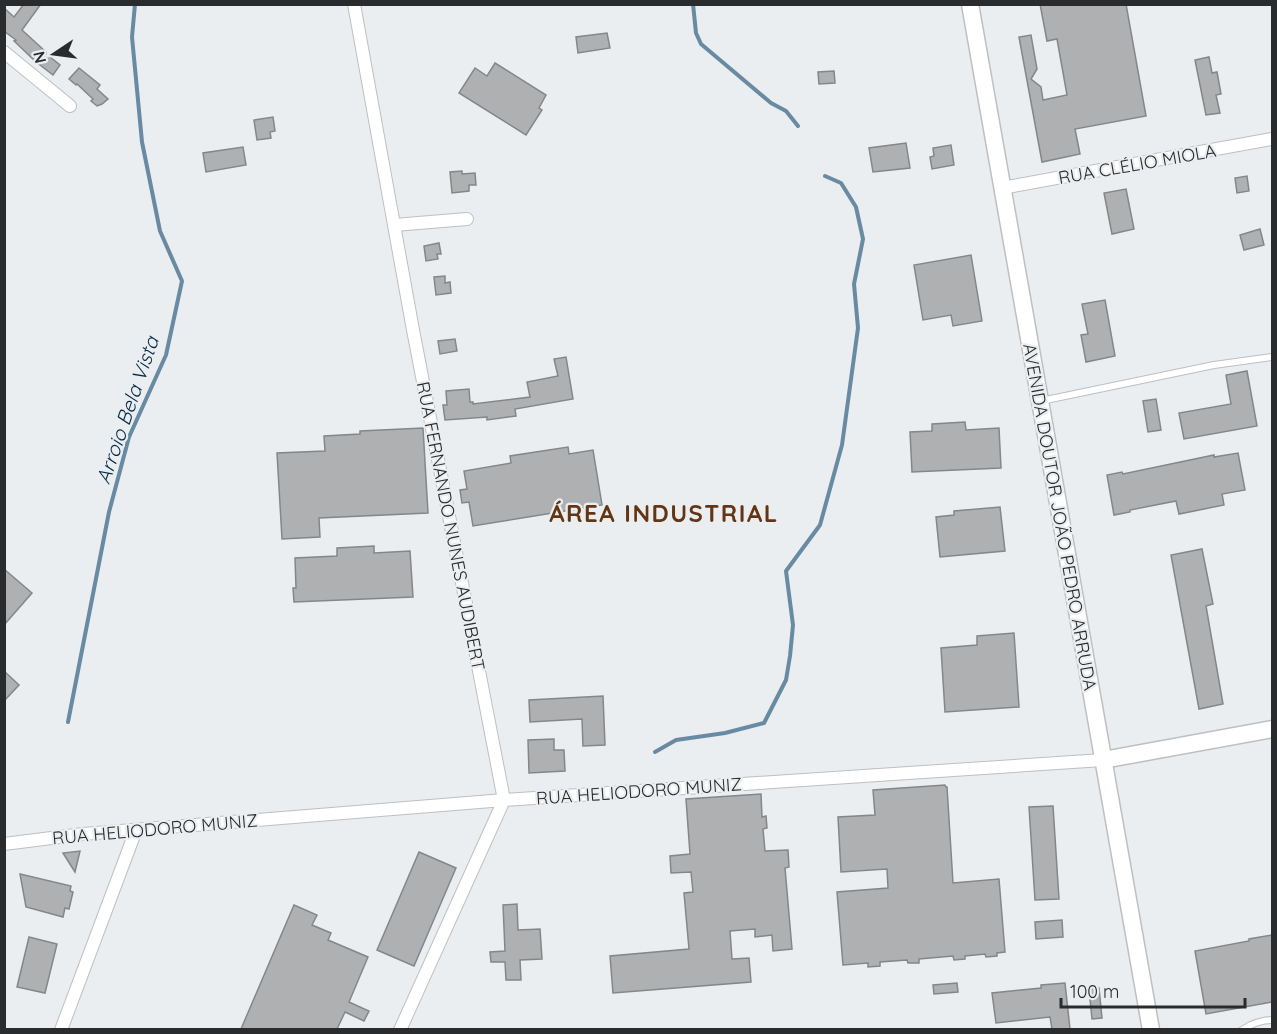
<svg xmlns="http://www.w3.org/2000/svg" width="1277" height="1034" font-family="Quicksand,sans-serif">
  <rect width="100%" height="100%" fill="#ebeef0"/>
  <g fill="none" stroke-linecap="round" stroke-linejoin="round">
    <g stroke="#698aa3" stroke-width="4">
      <polyline points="693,4 696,33 701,44 771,103 786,111 798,126"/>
      <polyline points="68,722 109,512 129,437 166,355 182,281 160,231 142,142 132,37 135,4"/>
      <polyline points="655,752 676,740 725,733 764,723 786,680 790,656 793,625 786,571 820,525 842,445 858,328 854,284 863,239 856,207 841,183 825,176"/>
    </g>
  </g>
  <g fill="#aeb0b2" stroke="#848789" stroke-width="1.5">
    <polygon points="24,4 41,4 22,30 46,52 45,53 60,65 53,75 36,62 14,41 16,40 4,31 4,8 14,17"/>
    <polygon points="1040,4 1126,4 1146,116 1075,129 1080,154 1042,162 1019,37 1031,35 1037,69 1031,79 1041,87 1043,100 1067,95 1057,39 1047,41"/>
    <polygon points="607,33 610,48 578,53 576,37"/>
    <polygon points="1209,57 1212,73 1217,72 1221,94 1216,95 1220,113 1206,115 1195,60"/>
    <polygon points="495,63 546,95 539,108 542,110 526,135 459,93 475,68 487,76"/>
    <polygon points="79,68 100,85 97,89 108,99 102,104 97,106 91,101 93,99 77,84 76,85 69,79"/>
    <polygon points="834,71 835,83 819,84 818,72"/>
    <polygon points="273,117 275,131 270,132 271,138 257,140 254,120"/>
    <polygon points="906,143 910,168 873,172 869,148"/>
    <polygon points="951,145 954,165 932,169 930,157 934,156 933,148"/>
    <polygon points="243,147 246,165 206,172 203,153"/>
    <polygon points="462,171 462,174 475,173 476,185 469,185 469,191 452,193 450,172"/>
    <polygon points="1247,176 1249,191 1237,193 1235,178"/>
    <polygon points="1126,189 1134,229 1112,234 1104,193"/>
    <polygon points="1260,229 1264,245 1244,250 1240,235"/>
    <polygon points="439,243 441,254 437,254 438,259 426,261 424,246"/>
    <polygon points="971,255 982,321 953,326 951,315 923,320 914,265"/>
    <polygon points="445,276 445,283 450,282 451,293 436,295 434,277"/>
    <polygon points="1105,300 1115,356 1086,362 1081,335 1088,334 1082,304"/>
    <polygon points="455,339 457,351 440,354 438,341"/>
    <polygon points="566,357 573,399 515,409 516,416 487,420 487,417 445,420 443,405 447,405 446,391 469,389 470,402 473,402 473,404 530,397 527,382 558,376 554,359"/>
    <polygon points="1247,371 1257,426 1184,439 1179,413 1231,404 1226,375"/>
    <polygon points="1156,399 1161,430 1148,432 1143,401"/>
    <polygon points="965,422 966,430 999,428 1001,468 912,472 910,432 932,431 932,424"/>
    <polygon points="423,428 428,513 319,518 320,537 282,539 277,453 325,451 324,436 360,434 360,431"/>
    <polygon points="568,447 569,454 593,450 602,505 473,526 469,502 462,503 460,490 467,489 464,471 511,463 510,456"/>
    <polygon points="1238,453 1245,490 1222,494 1224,505 1179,514 1176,501 1130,510 1130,512 1114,515 1107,475 1122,472 1123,474 1214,455 1214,457"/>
    <polygon points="1000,507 1005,551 940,557 936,517 954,515 954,511"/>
    <polygon points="374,546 374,553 410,551 413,597 294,602 293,588 296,588 295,558 337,556 337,548"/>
    <polygon points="1202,549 1213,604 1206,606 1223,704 1199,709 1171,555"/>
    <polygon points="4,569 32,593 4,625"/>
    <polygon points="1014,633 1019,707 945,712 941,648 977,645 977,636"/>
    <polygon points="4,671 19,685 4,701"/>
    <polygon points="603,696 605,745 583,746 582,719 530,722 529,700"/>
    <polygon points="554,739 554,750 564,750 565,771 529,773 528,740"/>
    <polygon points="945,785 946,787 947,787 953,883 999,879 1005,952 997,953 997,956 986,957 985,954 965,956 965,959 954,960 953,956 919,959 919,963 908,963 907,960 880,962 880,966 868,967 868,963 843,965 837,892 888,888 887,869 841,872 838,817 875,815 873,790"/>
    <polygon points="761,794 762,817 766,816 767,828 763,829 765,851 788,850 789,867 785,868 792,949 773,951 772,935 755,937 755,929 730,931 732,959 749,958 751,982 613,993 610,956 689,949 684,893 693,892 691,872 671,873 670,856 690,854 686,799"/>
    <polygon points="1053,806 1059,899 1035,900 1029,807"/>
    <polygon points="80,851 75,872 63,853"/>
    <polygon points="419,852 456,868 414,966 377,950"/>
    <polygon points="20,874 71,886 70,891 73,892 69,909 65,908 63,917 26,907"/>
    <polygon points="517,904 518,930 540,929 542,959 520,960 521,980 506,980 505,962 491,962 490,952 505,951 503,905"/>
    <polygon points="294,905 317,915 312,925 331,933 328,940 368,957 349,1002 369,1011 364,1021 345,1012 337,1029 241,1029"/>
    <polygon points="1062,920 1063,937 1036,939 1035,922"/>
    <polygon points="1272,935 1272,1002 1206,1014 1195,951 1249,941 1249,939"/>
    <polygon points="29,937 57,944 45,993 17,987"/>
    <polygon points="957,983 958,992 934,994 933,985"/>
    <polygon points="1065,983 1070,1029 1052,1029 1050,1017 996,1023 992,993 1041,988 1041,985"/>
    <polygon points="1099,988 1102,1018 1092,1019 1089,989"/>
  </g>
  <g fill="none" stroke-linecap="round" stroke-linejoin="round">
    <g stroke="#bdbfc1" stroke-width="8">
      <g id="lane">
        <polyline points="1041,401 1214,365 1272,357"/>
        <path d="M1242,1030C1251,1024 1263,1020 1272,1020"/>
      </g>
    </g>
    <g stroke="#bdbfc1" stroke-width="14">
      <g id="street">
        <polyline points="354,4 413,330 504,800 400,1030"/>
        <polyline points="4,52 70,106"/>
        <polyline points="1002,188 1272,139"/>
        <polyline points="394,225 467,219"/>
        <polyline points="4,844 83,834 504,800 1103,760"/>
        <polyline points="61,1030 136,830"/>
      </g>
    </g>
    <g stroke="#bdbfc1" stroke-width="19">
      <g id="secondary">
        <polyline points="970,4 1151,1030"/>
        <polyline points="1103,760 1272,729"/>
      </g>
    </g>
    <use href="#lane" stroke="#fff" stroke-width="6"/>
    <use href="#street" stroke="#fff" stroke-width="12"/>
    <use href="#secondary" stroke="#fff" stroke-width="16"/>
  </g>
  <g text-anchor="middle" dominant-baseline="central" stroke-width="4.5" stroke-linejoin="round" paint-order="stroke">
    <g font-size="18" fill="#2a2b2c" stroke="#ebeef0">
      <text transform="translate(1137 164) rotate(-10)">RUA CLÉLIO MIOLA</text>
      <text transform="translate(1060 517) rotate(80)">AVENIDA DOUTOR JOÃO PEDRO ARRUDA</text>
      <text transform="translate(451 526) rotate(79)">RUA FERNANDO NUNES AUDIBERT</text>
      <text transform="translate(639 791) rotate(-4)">RUA HELIODORO MUNIZ</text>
      <text transform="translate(155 829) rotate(-5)">RUA HELIODORO MUNIZ</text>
    </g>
    <g font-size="20" font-style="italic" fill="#062c45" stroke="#ebeef0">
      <text transform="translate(127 410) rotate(-71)">Arroio Bela Vista</text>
    </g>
    <g font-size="24" font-weight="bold" letter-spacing="1.5" fill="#633514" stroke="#ebeef0">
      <text x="664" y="513">ÁREA INDUSTRIAL</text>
    </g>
  </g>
  <rect width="1277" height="1034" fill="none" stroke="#2a2b2c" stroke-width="12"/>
  <g transform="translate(54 54) rotate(257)" stroke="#ebeef0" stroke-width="4.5" paint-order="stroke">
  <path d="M0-4.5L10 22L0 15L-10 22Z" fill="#2a2b2c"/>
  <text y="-9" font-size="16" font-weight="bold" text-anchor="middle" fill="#2a2b2c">N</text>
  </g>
  <path d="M1061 998v9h184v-9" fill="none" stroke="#2a2b2c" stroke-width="3"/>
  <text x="1070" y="998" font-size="18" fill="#2a2b2c" stroke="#ebeef0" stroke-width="4.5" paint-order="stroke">100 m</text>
</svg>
